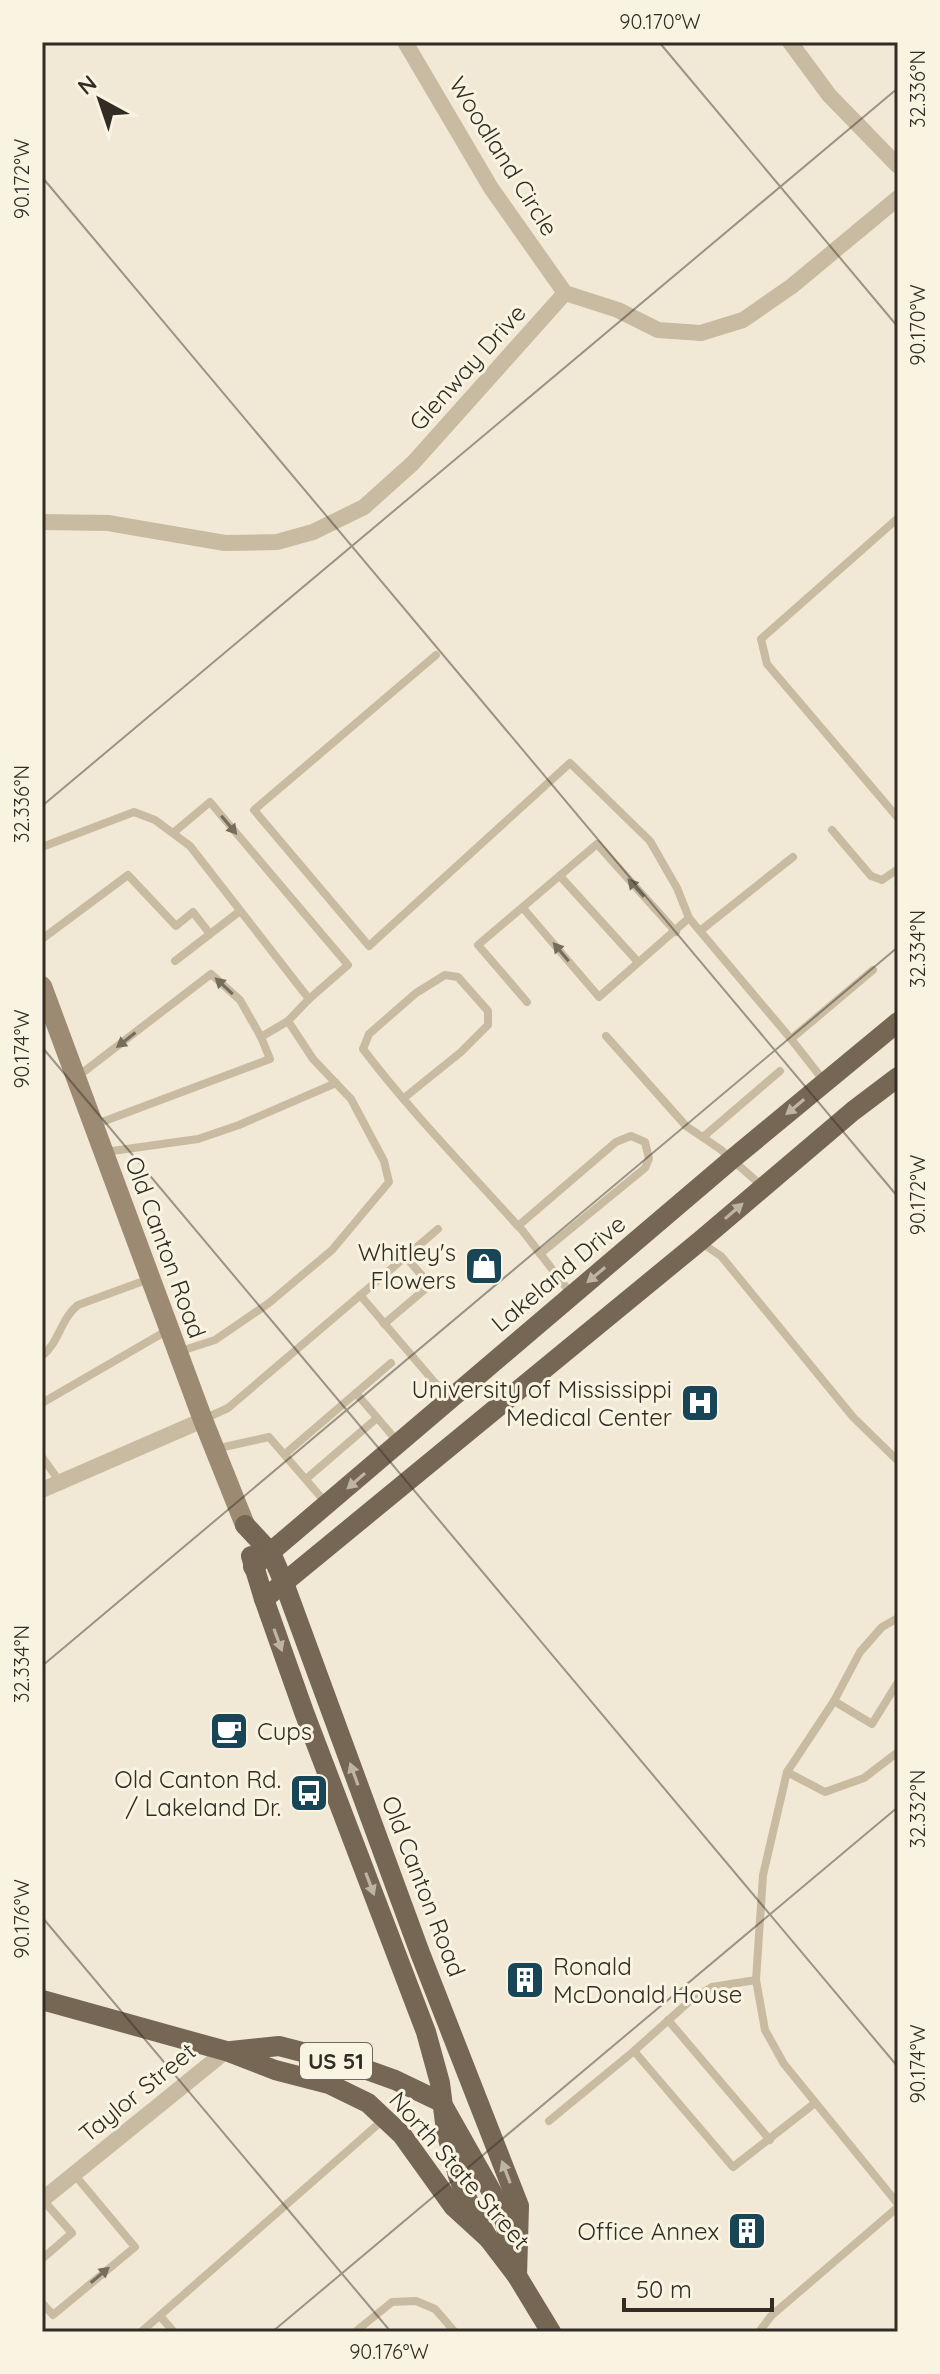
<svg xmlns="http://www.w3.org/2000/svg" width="940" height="2374" font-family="Quicksand,sans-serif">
  <rect width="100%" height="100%" fill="#f1e9d5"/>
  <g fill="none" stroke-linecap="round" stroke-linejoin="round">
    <g stroke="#c9bba1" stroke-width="8">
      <polyline points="898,518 761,639 767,664 898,818"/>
      <polyline points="436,655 254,810 369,946 570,763 650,841 677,888 689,918"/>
      <polyline points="832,830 871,876 882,880 898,869"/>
      <polyline points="173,833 210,802 348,965 309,999"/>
      <polyline points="42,847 134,812 155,820 190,846 309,999 288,1021 313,1059 351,1099 384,1161 389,1182 332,1250 269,1303 215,1340 178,1352"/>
      <polyline points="560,876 638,962"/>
      <polyline points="523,908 599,997 689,918 791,1039 824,1081"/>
      <polyline points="700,931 793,857"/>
      <polyline points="42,939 128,875 176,926 193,912 210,934"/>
      <polyline points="175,961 240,911"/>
      <polyline points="527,1002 478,945 597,844 676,932"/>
      <polyline points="606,1036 686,1126 720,1149 763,1187"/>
      <polyline points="261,1037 288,1021"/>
      <polyline points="791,1039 873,970"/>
      <polyline points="77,1077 211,974 240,1000 261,1037 270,1059 94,1125"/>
      <path d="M404,1098L461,1052L488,1025V1011L458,977L445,975L416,993L369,1034L363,1049C410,1111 466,1168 518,1226L522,1230L572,1295"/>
      <polyline points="703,1137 780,1071"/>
      <polyline points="105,1152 198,1139 239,1125 336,1083"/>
      <polyline points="518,1226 616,1142 631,1136 645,1142 649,1159 645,1168 540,1254"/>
      <polyline points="700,1242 721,1256 853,1417 898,1461"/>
      <polyline points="360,1295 448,1398"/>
      <polyline points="384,1324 430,1285 405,1256"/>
      <path d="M42,1356C59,1343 61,1318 78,1305L149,1279"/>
      <polyline points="356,1393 397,1441"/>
      <polyline points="42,1403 168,1330"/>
      <polyline points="204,1419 228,1408 438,1229"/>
      <polyline points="215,1449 269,1437 326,1503"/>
      <polyline points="285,1454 391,1363"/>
      <polyline points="42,1457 60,1482"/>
      <polyline points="306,1479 377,1418"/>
      <polyline points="898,1618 882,1627 860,1652 834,1701 787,1772 763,1875 756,1980 765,2030 784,2064 898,2204"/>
      <polyline points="834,1701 872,1724 898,1682"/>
      <polyline points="787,1772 825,1792 864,1778 898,1752"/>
      <polyline points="756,1980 712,1987 692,1999 634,2051 733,2167 815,2103"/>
      <polyline points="668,2020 770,2140"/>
      <polyline points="549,2121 634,2051"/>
      <polyline points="42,2259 72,2233 43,2200"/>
      <polyline points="42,2303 53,2315 135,2247 74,2174"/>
      <polyline points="160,2316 174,2332"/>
      <polyline points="141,2332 384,2119"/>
      <polyline points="355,2332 392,2302 416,2301 435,2309 455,2332"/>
      <polyline points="759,2332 771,2316 898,2207"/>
    </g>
    <g stroke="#c9bba1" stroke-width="16">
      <polyline points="405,42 491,188 565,293"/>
      <polyline points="790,42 829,95 898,166"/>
      <polyline points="42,522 108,523 225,543 277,542 313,532 364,507 413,463 565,293 618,310 658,330 701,333 743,320 792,286 898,198"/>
      <polyline points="42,1490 203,1420"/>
      <polyline points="42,2200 226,2051"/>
    </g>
    <polyline stroke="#9d8a73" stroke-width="20" points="42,986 203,1420 245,1525"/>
    <g stroke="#766654" stroke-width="20">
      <polyline points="245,1525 271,1553 284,1583 420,1953 519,2206 517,2276"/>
      <polyline points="251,1556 264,1599 304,1712 426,2032 440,2083 446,2131 458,2176 472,2210 488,2238"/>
      <polyline points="253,1567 731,1160 898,1022"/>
      <polyline points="264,1599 700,1241 853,1111 898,1077"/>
      <polyline points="42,2000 226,2051 275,2070 329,2084 368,2103 402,2135 453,2206 488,2238 517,2276 551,2332"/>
      <polyline points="231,2051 279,2046 356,2066 395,2080 441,2102 502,2210 510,2245"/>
    </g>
  </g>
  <defs><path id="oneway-solid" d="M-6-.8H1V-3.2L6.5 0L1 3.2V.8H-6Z" transform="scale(2)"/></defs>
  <g fill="#766c5c">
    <use href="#oneway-solid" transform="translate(229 825) rotate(50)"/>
    <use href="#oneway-solid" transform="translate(636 888) rotate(-132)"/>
    <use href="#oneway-solid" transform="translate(561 952) rotate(-130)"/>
    <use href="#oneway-solid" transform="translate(224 986) rotate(-137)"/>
    <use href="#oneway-solid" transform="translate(126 1040) rotate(142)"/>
    <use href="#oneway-solid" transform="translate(100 2275) rotate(-40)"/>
  </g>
  <g fill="#beb4a2">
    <use href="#oneway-solid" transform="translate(795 1107) rotate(140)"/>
    <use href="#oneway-solid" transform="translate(734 1211) rotate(-41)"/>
    <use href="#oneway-solid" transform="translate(596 1275) rotate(140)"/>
    <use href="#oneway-solid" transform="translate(356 1481) rotate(139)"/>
    <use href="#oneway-solid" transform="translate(278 1640) rotate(70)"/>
    <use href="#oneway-solid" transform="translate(354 1774) rotate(-110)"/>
    <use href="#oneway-solid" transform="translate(370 1884) rotate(69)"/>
    <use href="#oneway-solid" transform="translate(506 2172) rotate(-111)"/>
  </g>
  <path fill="none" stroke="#332c24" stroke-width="2" stroke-opacity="0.45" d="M659,42L898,327M42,177L898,1197M42,806L898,88M42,1047L898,2067M42,1666L898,947M42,1917L391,2332M272,2332L898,1807"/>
  <defs>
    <g id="shop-square" transform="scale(2)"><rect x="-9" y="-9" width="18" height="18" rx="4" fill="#194656" stroke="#f9f3e1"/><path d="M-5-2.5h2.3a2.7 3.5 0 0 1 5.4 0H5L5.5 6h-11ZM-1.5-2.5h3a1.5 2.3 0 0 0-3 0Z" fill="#fff"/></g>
    <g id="hospital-square" transform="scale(2)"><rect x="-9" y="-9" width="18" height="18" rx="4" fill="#194656" stroke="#f9f3e1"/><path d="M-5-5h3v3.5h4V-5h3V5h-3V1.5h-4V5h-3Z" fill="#fff"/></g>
    <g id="cafe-square" transform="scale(2)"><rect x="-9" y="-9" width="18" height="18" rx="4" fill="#194656" stroke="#f9f3e1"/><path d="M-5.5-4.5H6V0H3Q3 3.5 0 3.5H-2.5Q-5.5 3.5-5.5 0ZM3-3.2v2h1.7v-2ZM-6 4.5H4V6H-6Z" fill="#fff"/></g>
    <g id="bus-square" transform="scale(2)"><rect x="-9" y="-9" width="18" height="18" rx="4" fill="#194656" stroke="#f9f3e1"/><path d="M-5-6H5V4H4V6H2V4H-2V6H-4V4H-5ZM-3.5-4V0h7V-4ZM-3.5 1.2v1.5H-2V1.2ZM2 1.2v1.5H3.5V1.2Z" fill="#fff"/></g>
    <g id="building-square" transform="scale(2)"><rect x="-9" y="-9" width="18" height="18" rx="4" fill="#194656" stroke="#f9f3e1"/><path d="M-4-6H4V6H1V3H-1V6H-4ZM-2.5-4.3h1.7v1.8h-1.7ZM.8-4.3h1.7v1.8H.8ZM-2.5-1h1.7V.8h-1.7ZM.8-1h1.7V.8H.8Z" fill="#fff"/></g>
  </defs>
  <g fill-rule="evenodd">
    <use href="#shop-square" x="484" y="1266"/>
    <use href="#hospital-square" x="700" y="1403"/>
    <use href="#cafe-square" x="229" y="1731"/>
    <use href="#bus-square" x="309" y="1793"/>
    <use href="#building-square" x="525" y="1980"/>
    <use href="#building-square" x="747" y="2231"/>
  </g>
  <g text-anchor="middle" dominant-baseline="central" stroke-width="6" stroke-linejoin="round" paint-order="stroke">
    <rect fill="#f9f3e1" stroke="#6e685d" stroke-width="2" x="300" y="2043" width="72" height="36" rx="6"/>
    <g font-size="22" font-weight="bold" fill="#332c24">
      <text x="336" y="2061">US 51</text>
    </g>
    <g font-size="24" fill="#332c24" stroke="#f9f3e1">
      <text transform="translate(504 156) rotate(58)">Woodland Circle</text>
      <text transform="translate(467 367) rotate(-48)">Glenway Drive</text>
      <text transform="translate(166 1247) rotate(70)">Old Canton Road</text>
      <text transform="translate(558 1273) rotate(-40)">Lakeland Drive</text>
      <text transform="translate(424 1886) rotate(69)">Old Canton Road</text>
      <text transform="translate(137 2092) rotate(-39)">Taylor Street</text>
      <text transform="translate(460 2170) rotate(49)">North State Street</text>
    </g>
    <g font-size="24" fill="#332c24" stroke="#f9f3e1" text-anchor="end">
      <text x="456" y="1252">Whitley's<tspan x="456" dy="28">Flowers</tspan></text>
      <text x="672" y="1389">University of Mississippi<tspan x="672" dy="28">Medical Center</tspan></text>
      <text x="257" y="1731" text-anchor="start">Cups</text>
      <text x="281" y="1779">Old Canton Rd.<tspan x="281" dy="28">/ Lakeland Dr.</tspan></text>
      <text x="553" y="1966" text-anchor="start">Ronald<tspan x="553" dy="28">McDonald House</tspan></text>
      <text x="719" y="2231">Office Annex</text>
    </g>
  </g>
  <rect width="940" height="2374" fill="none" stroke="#f9f3e1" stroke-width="88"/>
  <g transform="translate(100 100) rotate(320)" stroke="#f9f3e1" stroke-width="6" paint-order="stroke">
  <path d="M0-6L14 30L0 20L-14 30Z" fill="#332c24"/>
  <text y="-12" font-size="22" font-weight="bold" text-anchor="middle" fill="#332c24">N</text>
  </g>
  <path d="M624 2298v12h148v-12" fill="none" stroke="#332c24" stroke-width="4"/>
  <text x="636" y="2298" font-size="24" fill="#332c24" stroke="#f9f3e1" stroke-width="6" paint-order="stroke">50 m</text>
  <rect x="44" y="44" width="852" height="2286" fill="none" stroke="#332c24" stroke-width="3"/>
  <g font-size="20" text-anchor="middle" fill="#332c24">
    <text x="660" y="29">90.170°W</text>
    <text transform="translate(918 89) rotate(-90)" y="7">32.336°N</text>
    <text transform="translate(22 179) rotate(-90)" y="7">90.172°W</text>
    <text transform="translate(918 325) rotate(-90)" y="7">90.170°W</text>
    <text transform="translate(22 804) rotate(-90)" y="7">32.336°N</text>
    <text transform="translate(918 949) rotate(-90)" y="7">32.334°N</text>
    <text transform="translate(22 1049) rotate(-90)" y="7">90.174°W</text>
    <text transform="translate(918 1195) rotate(-90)" y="7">90.172°W</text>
    <text transform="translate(22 1664) rotate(-90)" y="7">32.334°N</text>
    <text transform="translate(918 1809) rotate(-90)" y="7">32.332°N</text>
    <text transform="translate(22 1919) rotate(-90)" y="7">90.176°W</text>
    <text transform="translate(918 2064) rotate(-90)" y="7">90.174°W</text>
    <text x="389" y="2359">90.176°W</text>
  </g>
</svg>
